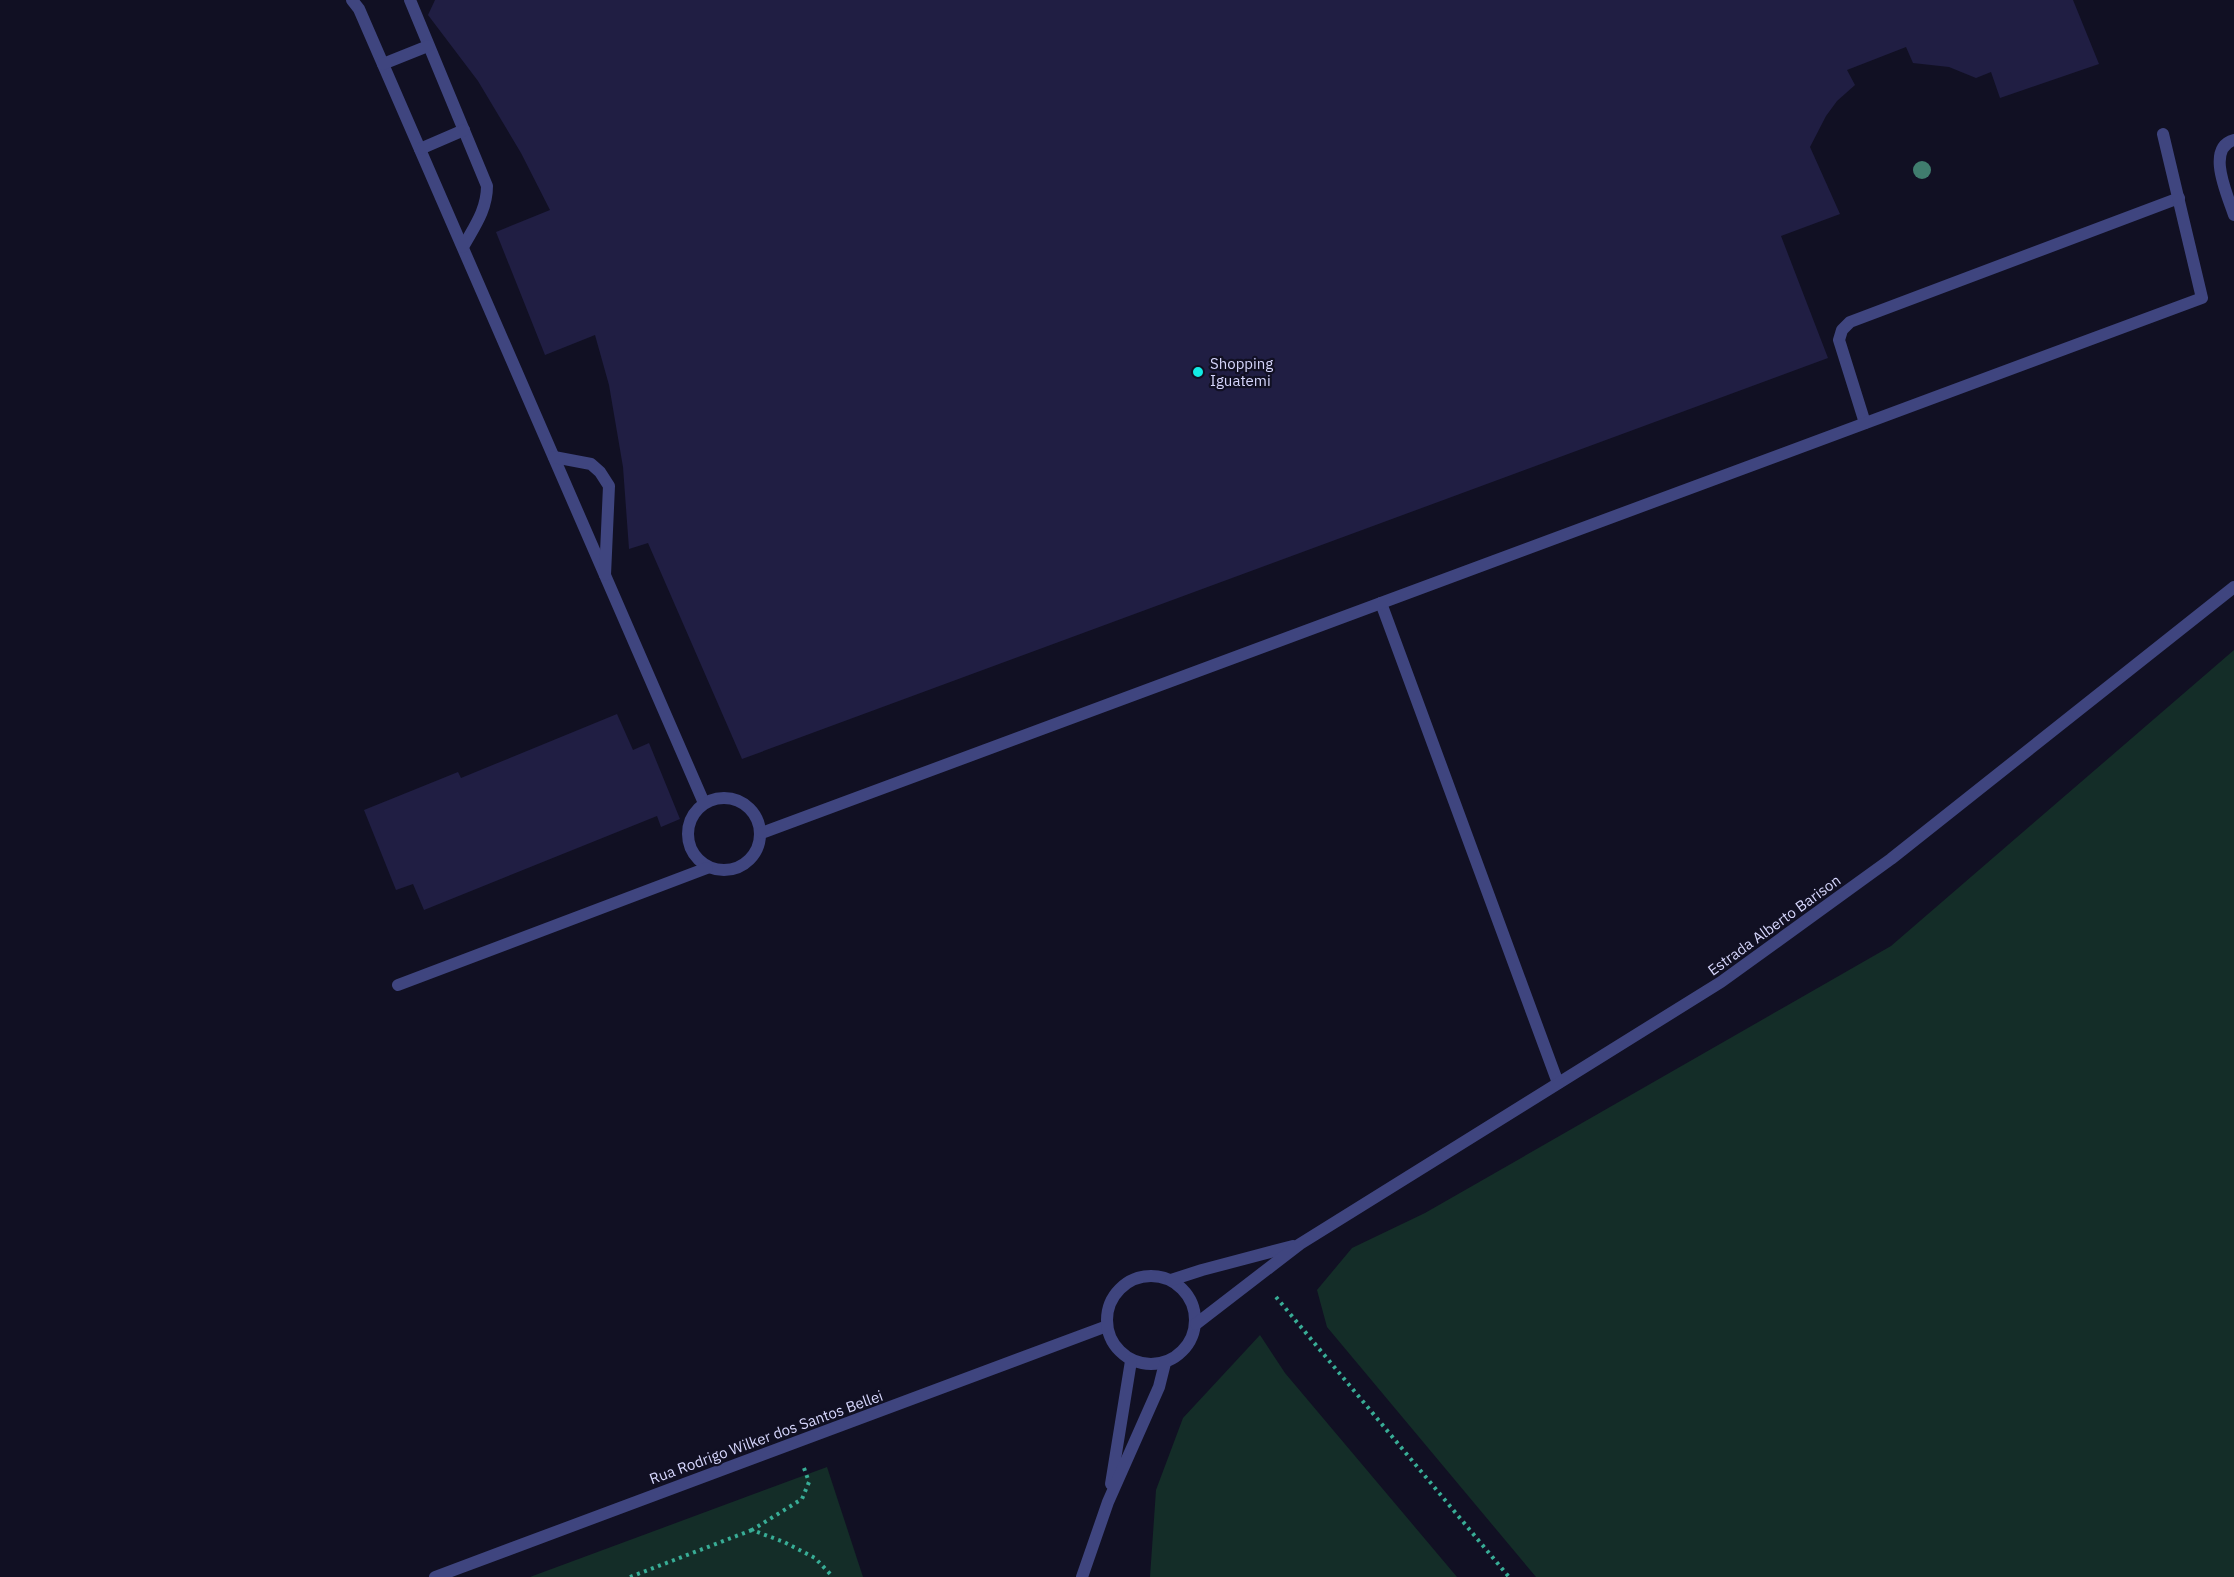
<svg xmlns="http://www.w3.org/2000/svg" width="2234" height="1577" font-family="'IBM Plex Sans',sans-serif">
  <rect width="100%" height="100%" fill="#111023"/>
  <g fill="#142d28">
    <polygon points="2234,650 2234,1577 1536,1577 1327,1327 1317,1290 1352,1248 1425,1213 1891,946"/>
    <polygon points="1260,1335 1285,1373 1457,1577 1150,1577 1156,1490 1183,1418"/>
    <polygon points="827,1467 863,1577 530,1577"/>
  </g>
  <g fill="#201e43">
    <polygon points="435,0 2073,0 2099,64 2000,98 1991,72 1976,78 1949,67 1913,63 1906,47 1847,70 1855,85 1837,101 1826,116 1810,147 1840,214 1781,236 1828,358 742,759 648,543 629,549 623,467 609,385 595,335 545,355 496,232 550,210 521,153 478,81 428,15"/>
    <polygon points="617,714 633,750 649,743 680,819 661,827 657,816 424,910 413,884 396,890 364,810 458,772 461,778"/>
  </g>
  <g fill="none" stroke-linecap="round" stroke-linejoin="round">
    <g stroke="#38ad96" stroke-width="4" stroke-dasharray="3 4.5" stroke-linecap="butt">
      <polyline points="1276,1297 1509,1577"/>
      <polyline points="804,1468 809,1482 802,1499 752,1530 784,1542 815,1558 833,1577"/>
      <polyline points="630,1577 752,1530"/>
    </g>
    <g stroke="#3f457f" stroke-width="12">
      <polyline points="352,0 359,9 704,803"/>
      <path d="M410,0L487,186C487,210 474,227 463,247"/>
      <polyline points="383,64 428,46"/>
      <path d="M2234,140C2205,148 2228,196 2234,215"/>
      <polyline points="420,149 464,130"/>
      <polyline points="1865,423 1839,340 1842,330 1850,322 2179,198"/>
      <polyline points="554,457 591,464 600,472 609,486 605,575"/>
      <polyline points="1381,603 1558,1083"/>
      <circle cx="724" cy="834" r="36"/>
      <polyline points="762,833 2202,298 2163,134"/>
      <polyline points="398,985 707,868"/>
    </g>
    <polyline stroke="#3f457f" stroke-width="12" points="435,1577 1107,1326"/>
    <g stroke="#3f457f" stroke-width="12">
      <circle cx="1151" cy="1320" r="44"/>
      <polyline points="1171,1280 1202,1270 1293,1246"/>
      <polyline points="1196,1324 1300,1244 1721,982 1891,859 2234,587"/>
      <polyline points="1111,1484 1131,1361"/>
      <polyline points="1082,1577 1108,1502 1159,1387 1165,1363"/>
    </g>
  </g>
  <circle fill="#407d6e" cx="1922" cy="170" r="9"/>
  <circle fill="#12ebe4" stroke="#111023" stroke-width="2" cx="1198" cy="372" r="6"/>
  <g text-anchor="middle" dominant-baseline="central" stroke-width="4.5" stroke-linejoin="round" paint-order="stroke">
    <g font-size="15" fill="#d6d6fc" stroke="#111023" text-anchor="start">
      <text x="1210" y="363">Shopping<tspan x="1210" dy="17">Iguatemi</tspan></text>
    </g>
    <g font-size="15" fill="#d6d6fc" stroke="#111023">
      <text transform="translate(1774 925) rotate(-36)">Estrada Alberto Barison</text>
      <text transform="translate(766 1437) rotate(-20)">Rua Rodrigo Wilker dos Santos Bellei</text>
    </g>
  </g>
</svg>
